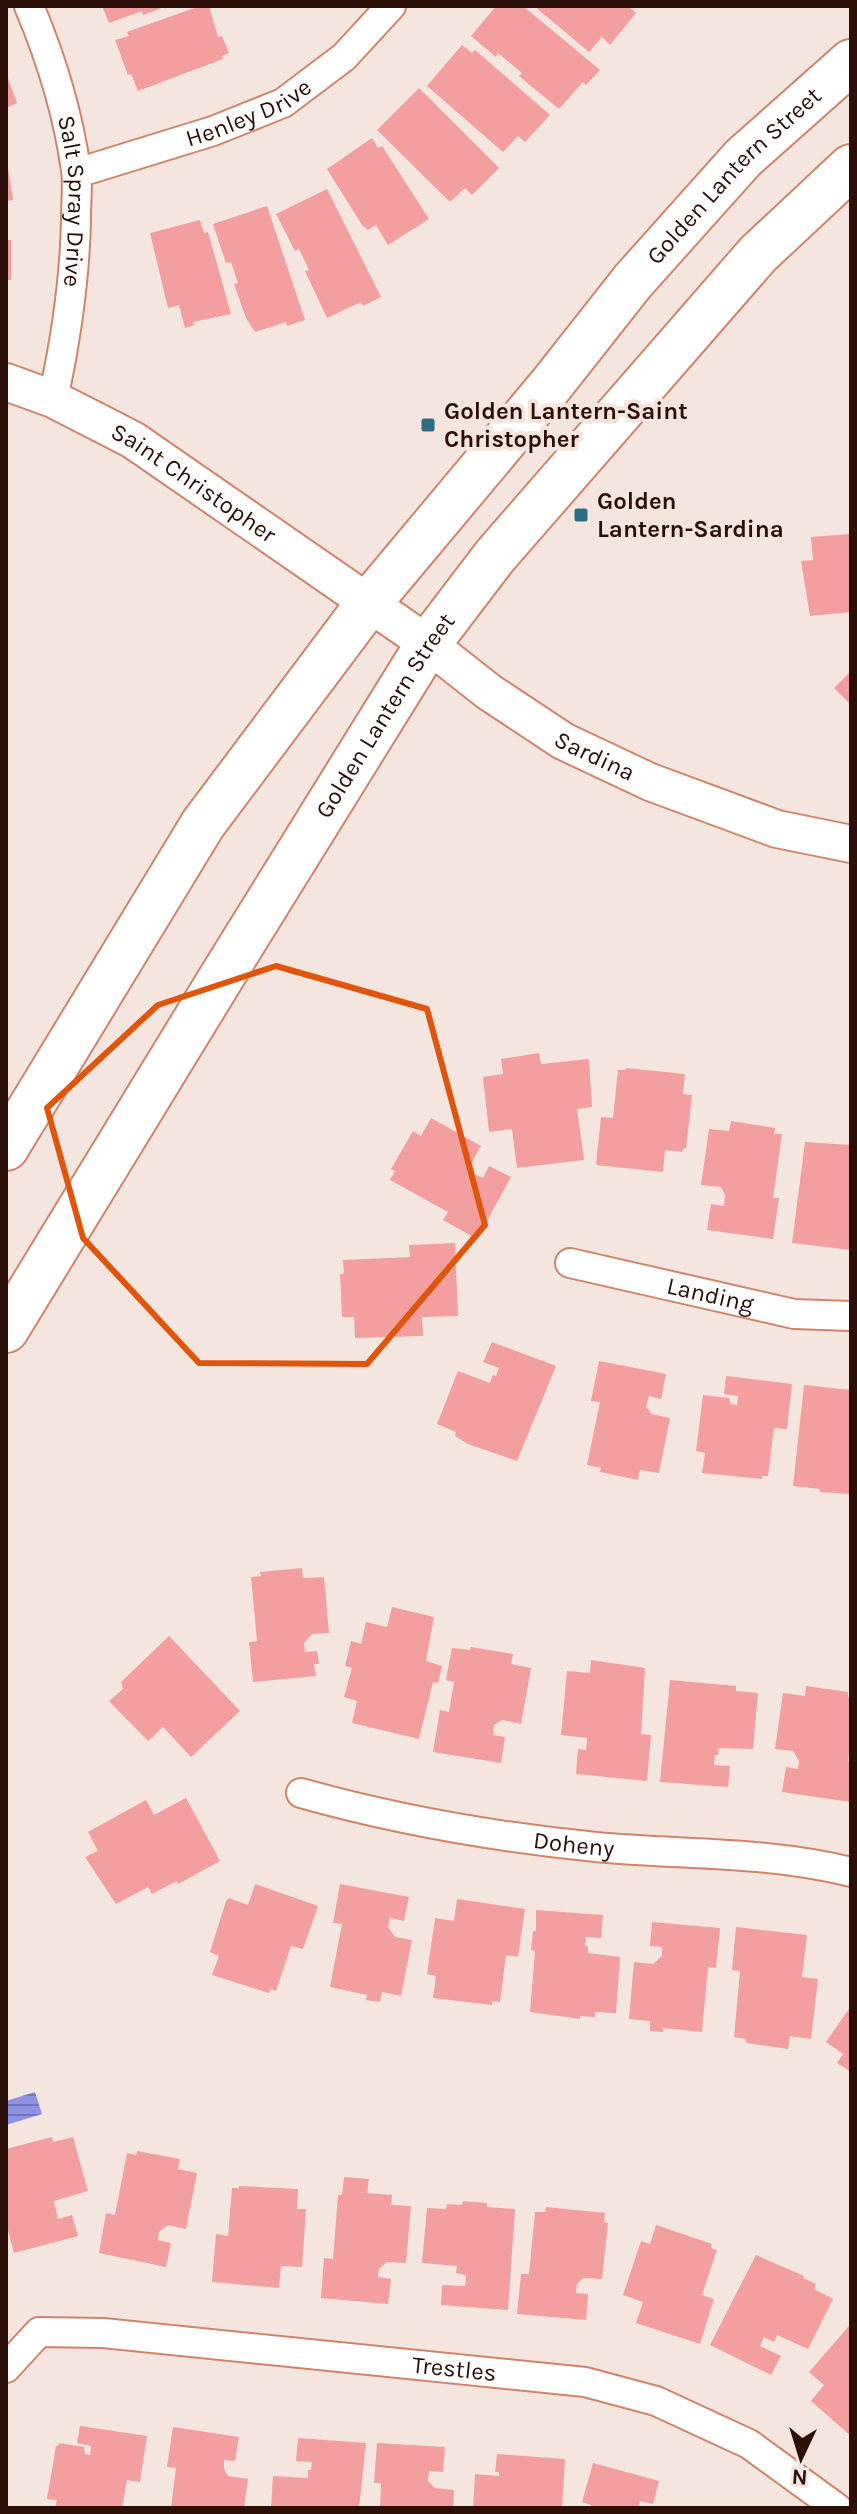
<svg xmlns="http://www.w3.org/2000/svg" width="857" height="2514" font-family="Karla,sans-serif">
  <defs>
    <pattern id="water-rules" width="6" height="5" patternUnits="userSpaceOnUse" patternTransform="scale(2)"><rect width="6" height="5" fill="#8c92e4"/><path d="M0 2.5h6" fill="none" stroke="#7376b7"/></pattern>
  </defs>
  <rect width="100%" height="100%" fill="#f5e5df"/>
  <polygon fill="url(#water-rules)" points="35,2092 42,2114 6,2125 6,2101"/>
  <g fill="#f39f9f">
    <polygon points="102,6 167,6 143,15 142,11 109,23"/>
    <polygon points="200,6 209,6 218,37 222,36 229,53 222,56 223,59 138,91 131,74 128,75 115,40 129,36 127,32"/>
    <polygon points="496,6 523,6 600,70 586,85 583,82 559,109 519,76 522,73 498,53 496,57 471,36"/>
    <polygon points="534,6 628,6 636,13 610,45 602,37 589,52"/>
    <polygon points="462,45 472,53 475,50 550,115 525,142 518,136 503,152 427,86"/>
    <polygon points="6,73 17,103 6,108"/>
    <polygon points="419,88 499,168 472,195 465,188 450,202 377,130"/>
    <polygon points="372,138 378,148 382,146 429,219 388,245 376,225 368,230 362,225 327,169"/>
    <polygon points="8,168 13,200 6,201 6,169"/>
    <polygon points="327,189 381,297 363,306 361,302 327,318 305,271 309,270 299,249 295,251 276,214"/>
    <polygon points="267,206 305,320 287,326 286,322 255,332 246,318 234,284 238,283 231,262 226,263 213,224"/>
    <polygon points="200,220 204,233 208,232 231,314 193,322 194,325 185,328 179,305 168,308 150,233"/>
    <rect x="6" y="240" width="5" height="40"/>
    <polygon points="851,534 851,612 810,616 801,561 813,560 811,537"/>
    <polygon points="851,671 851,705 834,688"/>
    <polygon points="539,1053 541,1064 589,1059 592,1107 577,1109 584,1160 517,1168 512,1129 489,1132 483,1077 503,1074 501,1059"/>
    <polygon points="626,1068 685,1074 683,1094 692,1095 686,1149 683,1148 682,1152 665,1150 663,1172 596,1165 601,1117 613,1118 618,1070 626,1070"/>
    <polygon points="431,1118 481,1146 472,1162 474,1174 483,1178 489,1166 511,1177 477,1239 443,1220 448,1212 390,1180 395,1171 391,1169 413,1131 421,1136"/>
    <polygon points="731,1121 775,1128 774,1134 782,1134 773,1198 779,1198 773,1239 707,1230 711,1204 724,1206 725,1195 721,1187 701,1185 709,1129 729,1131"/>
    <polygon points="805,1142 851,1145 851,1250 792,1243"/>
    <polygon points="455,1243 458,1316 422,1317 423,1336 355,1338 354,1317 342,1317 340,1274 344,1274 343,1260 410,1257 409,1245"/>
    <polygon points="492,1342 556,1366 517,1461 468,1444 455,1436 456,1432 437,1424 458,1371 490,1383 493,1375 496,1376 499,1368 483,1362"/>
    <polygon points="599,1361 666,1374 661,1399 649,1396 646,1407 652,1414 670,1418 659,1473 640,1470 638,1480 600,1472 601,1468 587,1465 600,1402 591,1401"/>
    <polygon points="726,1376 792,1384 787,1429 774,1428 768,1476 762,1476 762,1479 702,1473 705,1453 696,1451 703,1395 729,1398 731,1404 737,1405 738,1396 724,1394"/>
    <polygon points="804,1385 851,1390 851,1494 820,1492 820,1489 793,1486"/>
    <polygon points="302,1568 303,1578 324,1577 329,1633 312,1634 304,1643 305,1652 317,1651 319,1664 314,1664 316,1676 253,1682 249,1642 257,1641 251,1577 261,1576 260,1572"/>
    <polygon points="392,1607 434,1617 426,1661 442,1666 438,1683 433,1682 419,1739 352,1723 357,1701 344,1697 352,1668 345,1666 351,1641 361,1644 366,1622 387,1627"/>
    <polygon points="169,1636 240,1711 191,1757 163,1727 148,1741 109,1701 123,1689 121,1682"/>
    <polygon points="471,1647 513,1654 511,1664 531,1668 521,1724 502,1720 494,1725 493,1735 505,1737 501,1763 433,1752 440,1710 449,1712 454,1682 446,1680 452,1648 470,1650"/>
    <polygon points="591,1660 645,1668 641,1734 651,1735 647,1781 576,1774 578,1749 586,1750 587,1738 561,1735 567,1671 590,1673"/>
    <polygon points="670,1680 736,1686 736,1691 758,1693 753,1749 719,1748 718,1755 715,1755 714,1765 730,1766 728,1787 660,1782"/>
    <polygon points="806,1686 848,1692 848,1697 851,1698 851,1739 848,1761 851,1762 850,1802 782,1792 786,1767 798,1769 799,1761 793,1751 775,1749 783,1693 805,1696"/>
    <polygon points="186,1798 220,1861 178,1884 177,1881 152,1894 148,1887 116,1904 85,1857 98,1851 88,1832 146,1800 154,1815"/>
    <polygon points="255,1884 318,1906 303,1949 291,1946 276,1991 271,1989 269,1993 212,1975 219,1956 210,1952 226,1901 229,1898 248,1905"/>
    <polygon points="340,1884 409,1897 404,1921 390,1918 388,1927 395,1937 412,1940 401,1996 382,1992 380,2002 366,2000 367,1995 330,1987 342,1924 333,1923"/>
    <polygon points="457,1899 525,1909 518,1957 506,1955 500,2002 492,2001 492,2005 433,1998 436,1976 427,1974 435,1918 454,1921"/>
    <polygon points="536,1910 603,1915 601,1938 586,1937 585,1946 588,1946 588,1953 620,1957 616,2013 595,2012 595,2017 580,2016 580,2019 530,2012 535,1951 531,1950 533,1931 536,1931"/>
    <polygon points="652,1922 720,1928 716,1968 708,1967 702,2032 663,2028 663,2032 650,2031 650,2021 629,2019 634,1962 653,1964 662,1956 662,1947 650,1946"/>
    <polygon points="736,1927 807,1935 802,1977 818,1979 811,2039 790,2036 788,2049 746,2043 746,2039 734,2037 740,1971 732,1970"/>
    <polygon points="851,2006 851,2072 837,2063 843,2054 826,2042"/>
    <polygon points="52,2137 53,2142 73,2137 88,2191 54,2201 58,2219 72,2215 78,2236 14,2253 6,2223 6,2149"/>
    <polygon points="137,2151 180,2159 178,2169 197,2173 186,2229 168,2225 159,2232 158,2240 171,2243 166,2267 99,2253 106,2213 115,2215 127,2153 136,2155"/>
    <polygon points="344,2177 369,2179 367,2193 392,2195 391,2205 411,2206 406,2263 387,2262 379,2269 378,2277 391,2279 388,2304 321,2298 324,2258 333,2259 338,2195 342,2195"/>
    <polygon points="239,2186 298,2189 297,2209 306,2209 302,2267 281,2266 279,2288 212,2282 216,2234 228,2236 232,2188 239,2188"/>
    <polygon points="463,2201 487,2203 487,2207 515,2209 508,2310 441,2305 442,2285 465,2286 466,2275 456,2273 457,2266 422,2263 427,2208 446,2209 447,2204 462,2205"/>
    <polygon points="546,2207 605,2213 604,2222 608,2223 602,2279 583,2278 577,2284 576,2293 588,2294 586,2320 517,2314 521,2274 529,2274 535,2212 545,2212"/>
    <polygon points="656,2225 712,2244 711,2248 717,2250 702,2295 714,2299 700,2344 636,2323 643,2302 623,2295 641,2241 650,2244"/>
    <polygon points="756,2255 804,2276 803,2278 816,2284 814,2289 833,2299 808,2349 777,2335 774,2342 764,2337 760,2346 781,2356 771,2375 710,2345"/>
    <polygon points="849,2326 851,2328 851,2436 811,2401 824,2385 809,2372"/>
    <polygon points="80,2426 147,2436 140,2482 127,2480 122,2508 55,2508 57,2500 47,2499 56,2446 58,2446 59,2443 84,2447 85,2454 90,2455 91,2446 77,2443"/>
    <polygon points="173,2427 239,2437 235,2461 224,2460 224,2469 228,2476 248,2479 244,2508 171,2508 176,2468 167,2467"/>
    <polygon points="298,2438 366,2443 359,2508 271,2508 273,2476 308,2478 308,2470 311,2470 312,2462 296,2461"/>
    <polygon points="377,2443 445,2447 443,2472 429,2471 428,2481 435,2488 454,2490 453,2508 380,2508 381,2483 374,2483"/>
    <polygon points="497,2454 565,2459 562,2508 473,2508 475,2474 499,2476 499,2472 495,2472"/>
    <polygon points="593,2463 659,2481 653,2504 640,2501 639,2508 590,2508 591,2505 582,2502"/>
  </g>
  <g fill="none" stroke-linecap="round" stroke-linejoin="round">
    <g stroke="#d0856b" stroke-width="32">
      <g id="minor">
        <path id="s1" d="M29,6C51,58 68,113 76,170C78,185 76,202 76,218C75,280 66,339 53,399"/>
        <path id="s2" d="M77,173L213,131L283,103L344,57L391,6"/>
        <path id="s3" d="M570,1263L794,1314L851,1316"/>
        <path id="s4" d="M301,1793C397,1820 496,1837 596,1847C680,1855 768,1851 851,1872"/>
        <path id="s5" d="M6,2368L39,2332L103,2333L585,2382L656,2401L749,2444L837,2508"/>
      </g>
    </g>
    <g stroke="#d0856b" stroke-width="40">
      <g id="tertiary">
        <path id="s6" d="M6,382L53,399L133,440L428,644L489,692L563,741L650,782L777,829L851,844"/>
      </g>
    </g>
    <g stroke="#d0856b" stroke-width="48">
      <g id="primary">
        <path id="s7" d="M6,1148L203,824L368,604L551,385L633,281L743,158L851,62"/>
        <path id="s8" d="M6,1330L221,978L428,644L495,556L758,254L851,167"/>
      </g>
    </g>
    <use href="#minor" stroke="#fff" stroke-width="28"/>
    <use href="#tertiary" stroke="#fff" stroke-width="36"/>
    <use href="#primary" stroke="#fff" stroke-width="44"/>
  </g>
  <path fill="none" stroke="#df550c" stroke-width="6" stroke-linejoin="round" d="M276,966L427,1009L485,1225L367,1364L199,1363L83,1238L47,1108L158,1005Z"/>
  <g fill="#2c6e80" stroke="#f5e5df" stroke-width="3">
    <rect x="420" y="417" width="16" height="16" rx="4"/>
    <rect x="573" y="507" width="16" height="16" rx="4"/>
  </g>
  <g text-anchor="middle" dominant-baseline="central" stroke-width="8" stroke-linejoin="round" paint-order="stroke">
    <g font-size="24" fill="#2c0f06" stroke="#f5e5df">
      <text stroke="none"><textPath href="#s2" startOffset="182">Henley Drive</textPath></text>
      <text stroke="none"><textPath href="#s7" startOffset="1218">Golden Lantern Street</textPath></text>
      <text stroke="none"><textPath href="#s1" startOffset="202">Salt Spray Drive</textPath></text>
      <text stroke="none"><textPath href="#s6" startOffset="214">Saint Christopher</textPath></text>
      <text stroke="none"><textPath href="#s8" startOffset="722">Golden Lantern Street</textPath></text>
      <text stroke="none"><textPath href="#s6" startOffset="700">Sardina</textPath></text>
      <text stroke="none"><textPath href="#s3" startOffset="144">Landing</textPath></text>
      <text stroke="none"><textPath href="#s4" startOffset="278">Doheny</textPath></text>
      <text stroke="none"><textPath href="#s5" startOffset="466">Trestles</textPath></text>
    </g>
    <g font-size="24" font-weight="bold" fill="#2c0f06" stroke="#f5e5df" text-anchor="start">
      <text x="444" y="411">Golden Lantern-Saint<tspan x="444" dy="28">Christopher</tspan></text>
      <text x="597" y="501">Golden<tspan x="597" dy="28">Lantern-Sardina</tspan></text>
    </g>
  </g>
  <rect width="857" height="2514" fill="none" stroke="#2c0f06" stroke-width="16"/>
  <g transform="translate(801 2458) rotate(184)" stroke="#f5e5df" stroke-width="6" paint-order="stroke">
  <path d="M0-6L14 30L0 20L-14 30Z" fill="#2c0f06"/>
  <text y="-12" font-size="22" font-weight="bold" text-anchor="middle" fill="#2c0f06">N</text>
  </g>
</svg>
